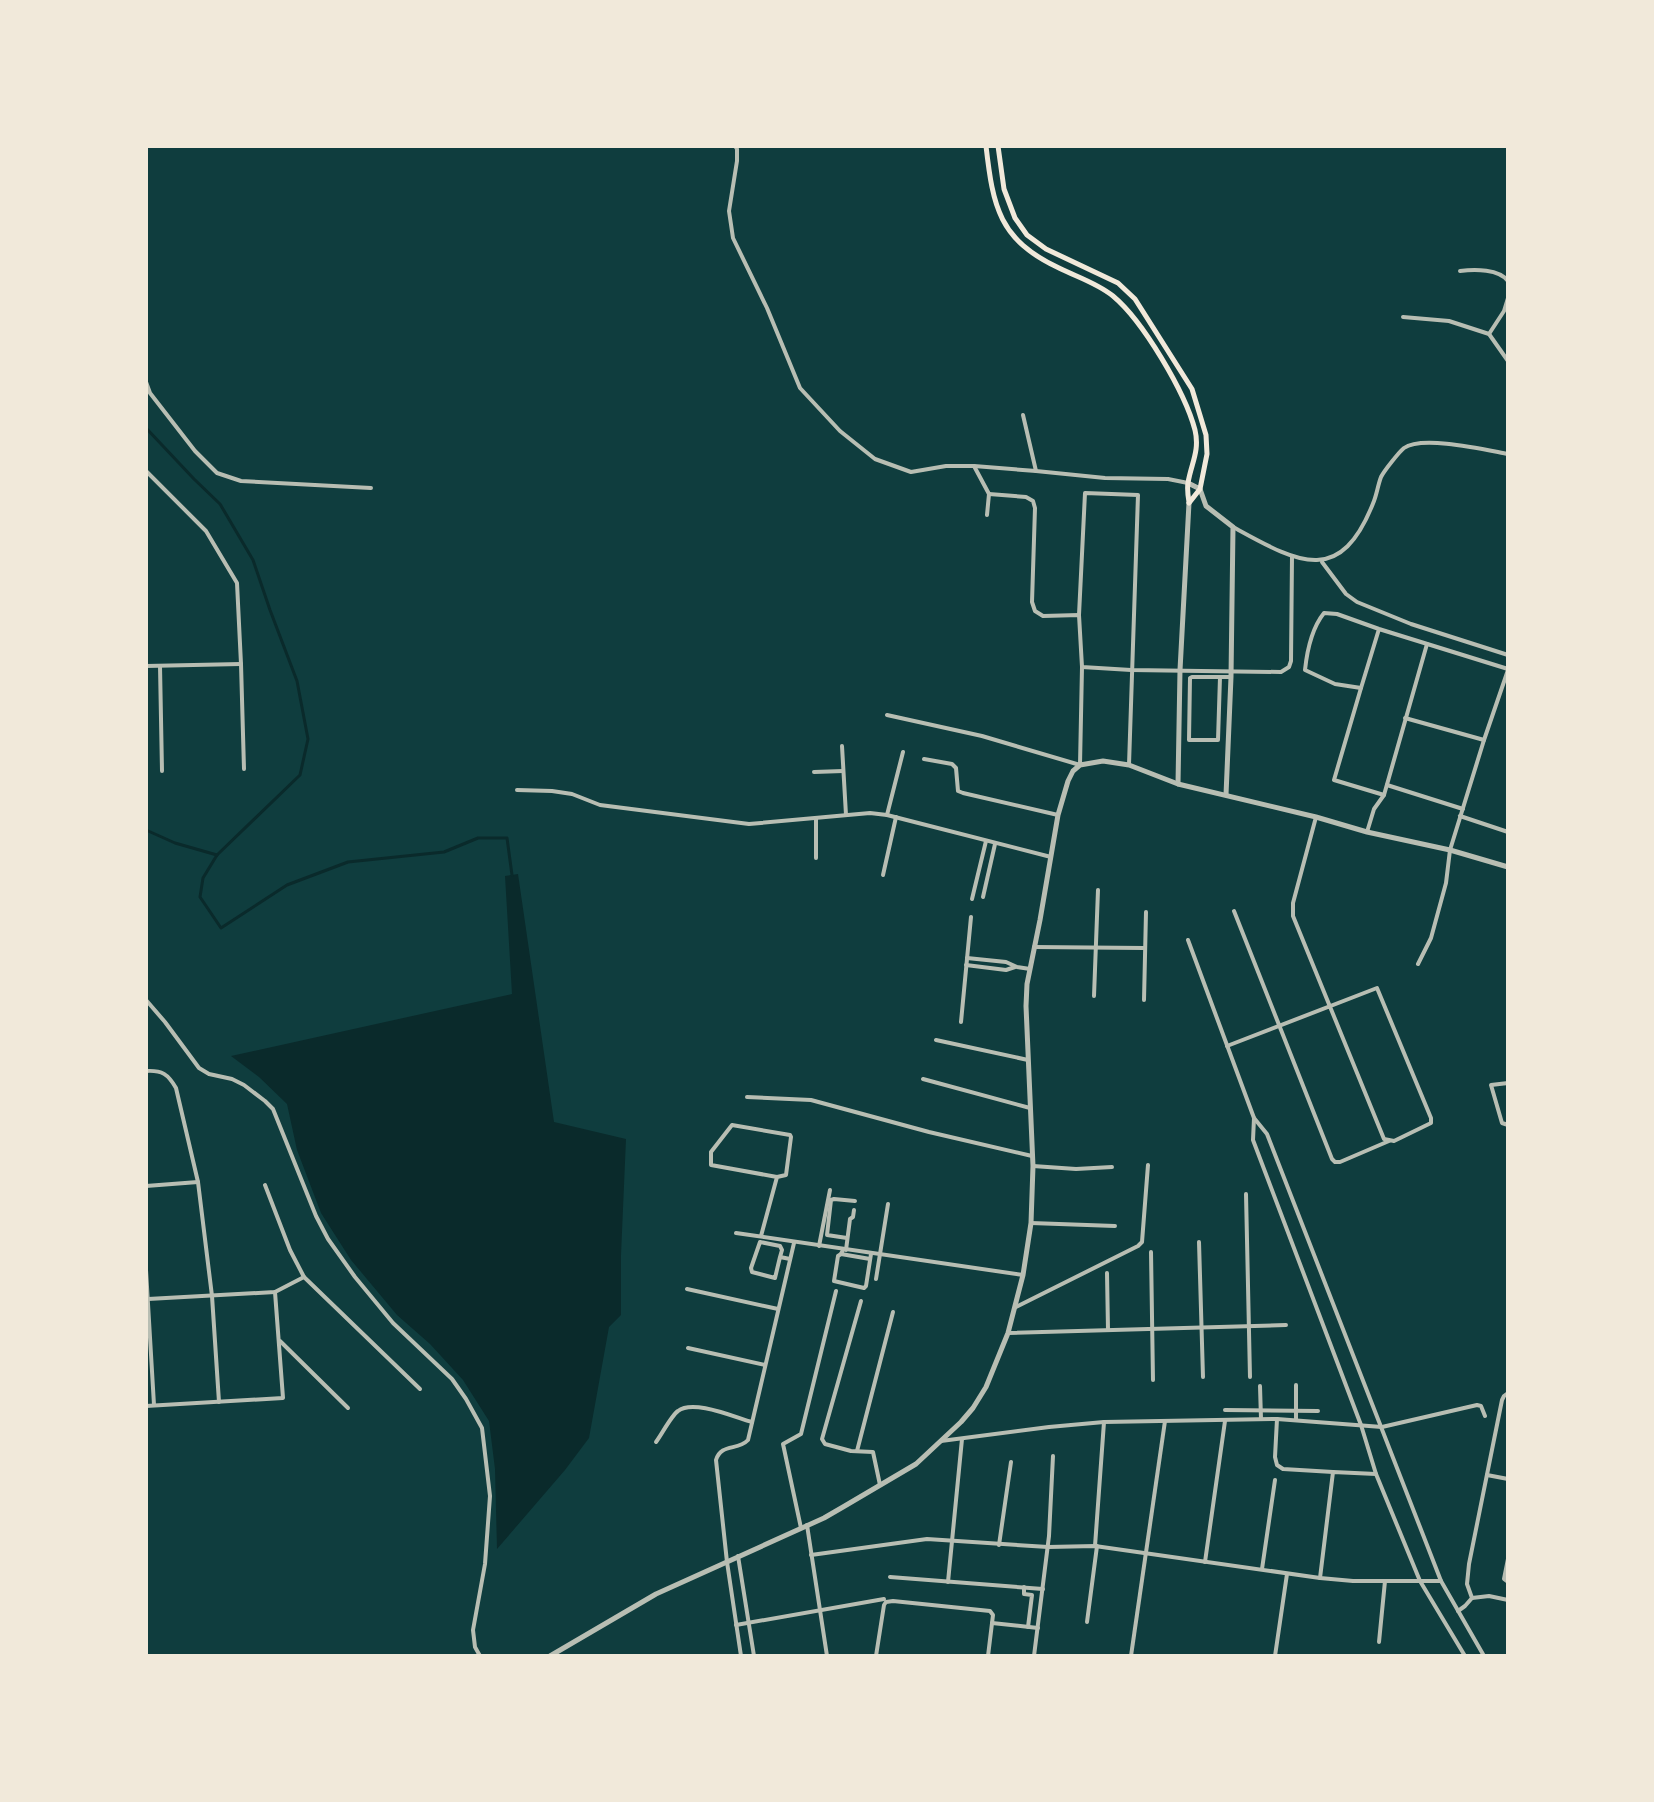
<svg xmlns="http://www.w3.org/2000/svg" width="1654" height="1802" font-family="'Alegreya Sans',sans-serif">
  <rect width="100%" height="100%" fill="#0f3d3e"/>
  <polygon fill="#0a2a2b" points="518,874 554,1122 626,1139 621,1255 621,1315 609,1327 589,1438 565,1470 497,1549 495,1469 489,1421 463,1380 430,1344 397,1315 351,1260 321,1213 297,1150 287,1104 259,1077 231,1056 512,994 505,876"/>
  <g fill="none" stroke-linecap="round" stroke-linejoin="round">
    <g stroke="#0a2a2b" stroke-width="3">
      <polyline points="146,428 194,479 220,504 253,560 270,610 297,681 308,739 300,775 217,855 203,878 200,897 221,928 287,885 348,862 444,852 478,838 507,838 512,875"/>
      <polyline points="146,830 175,843 217,855"/>
    </g>
    <g stroke="#b8beb3" stroke-width="4">
      <polyline points="735,146 737,149 737,161 729,211 733,238 767,308 800,388 840,431 875,459 911,472 946,466 974,466 1036,471"/>
      <path d="M1460,271C1475,269 1499,269 1508,281"/>
      <polyline points="1403,317 1449,321 1489,334 1508,361"/>
      <polyline points="1489,334 1504,311 1508,298"/>
      <polyline points="146,382 150,393 195,451 217,473 241,481 371,488"/>
      <polyline points="1023,415 1036,471 1105,478 1168,479 1188,483"/>
      <polyline points="974,466 989,494 987,515"/>
      <polyline points="146,471 206,531 237,583 241,664 244,769"/>
      <polyline points="989,494 1026,497 1033,501 1035,508 1032,602 1035,611 1043,616 1079,615 1082,667 1131,670 1281,672 1289,667 1291,661 1292,556"/>
      <path d="M1233,527C1297,562 1340,589 1374,501C1377,493 1378,485 1381,477C1384,471 1399,452 1404,448C1422,435 1486,450 1508,454"/>
      <polyline points="1322,562 1346,594 1357,602 1411,624 1508,655"/>
      <polyline points="1079,615 1085,493 1138,495 1129,765"/>
      <path d="M1379,629L1361,688L1335,684L1305,670C1307,651 1312,628 1324,613L1337,614L1379,629L1508,669"/>
      <polyline points="146,666 241,664"/>
      <polyline points="160,666 162,771"/>
      <polyline points="1220,677 1218,740 1189,740 1190,678 1192,677 1231,677"/>
      <polyline points="1361,688 1334,780 1384,795"/>
      <polyline points="887,715 982,736 1080,765 1082,667"/>
      <polyline points="1405,718 1484,740"/>
      <polyline points="842,746 846,815"/>
      <polyline points="903,752 887,815 1051,857"/>
      <polyline points="924,759 952,764 956,768 958,791 963,793 1058,815"/>
      <polyline points="814,772 843,771"/>
      <polyline points="1387,785 1463,809"/>
      <polyline points="517,790 552,791 572,794 600,805 749,824 870,813 887,815"/>
      <polyline points="1460,816 1508,832"/>
      <polyline points="816,818 816,858"/>
      <polyline points="1367,832 1374,809 1384,795 1427,644"/>
      <polyline points="883,875 896,817"/>
      <polyline points="983,897 995,844"/>
      <polyline points="972,899 986,841"/>
      <polyline points="1234,911 1332,1159 1335,1162 1340,1162 1389,1141"/>
      <polyline points="1188,940 1254,1118 1267,1134 1441,1581 1484,1656"/>
      <polyline points="1034,947 1144,948"/>
      <polyline points="967,958 1006,962 1017,967 1030,969"/>
      <polyline points="1508,961 1508,969"/>
      <polyline points="1418,964 1431,938 1446,883 1450,850 1484,740 1508,670"/>
      <polyline points="966,965 1006,970 1015,967"/>
      <polyline points="1094,996 1098,890"/>
      <polyline points="146,1000 165,1022 199,1068 209,1074 232,1079 244,1085 265,1101 273,1109 316,1216 328,1239 355,1277 393,1323 452,1379 466,1399 482,1428 490,1496 485,1564 473,1630 475,1647 480,1656"/>
      <polyline points="1144,1000 1146,912"/>
      <polyline points="961,1022 971,917"/>
      <polyline points="936,1040 1028,1060"/>
      <polyline points="1227,1046 1377,988 1431,1118 1431,1123 1394,1141 1384,1139 1293,916 1293,903 1316,817"/>
      <path d="M146,1071C162,1070 168,1074 176,1088L198,1182L212,1296L219,1402"/>
      <polyline points="923,1079 1030,1108"/>
      <polyline points="1508,1083 1491,1085 1502,1123 1508,1125"/>
      <polyline points="747,1097 811,1100 929,1132 1032,1156"/>
      <polyline points="1254,1118 1253,1140 1361,1425 1376,1474 1420,1581 1465,1656"/>
      <polyline points="1033,1166 1076,1169 1112,1167"/>
      <polyline points="146,1186 198,1182"/>
      <polyline points="1246,1194 1250,1377"/>
      <polyline points="1031,1223 1115,1226"/>
      <polyline points="736,1233 1023,1275"/>
      <polyline points="761,1236 777,1177 786,1175 791,1137 790,1135 732,1125 711,1152 711,1165 777,1177"/>
      <polyline points="847,1238 827,1235 831,1200 834,1199 855,1201"/>
      <polyline points="1199,1242 1203,1377"/>
      <polyline points="819,1246 830,1190"/>
      <polyline points="843,1250 841,1254 838,1256 834,1281 864,1288 866,1286 871,1254"/>
      <polyline points="846,1250 850,1219 853,1217 854,1210"/>
      <polyline points="1151,1252 1153,1380"/>
      <polyline points="841,1254 870,1259"/>
      <polyline points="780,1257 782,1250 780,1246 760,1242 751,1268 752,1272 775,1278 780,1257 790,1259"/>
      <polyline points="146,1270 154,1405"/>
      <polyline points="1107,1273 1108,1330"/>
      <polyline points="304,1277 420,1389"/>
      <polyline points="876,1279 888,1204"/>
      <polyline points="687,1289 778,1309"/>
      <polyline points="148,1299 275,1292 304,1277 290,1250 265,1185"/>
      <polyline points="861,1301 822,1439 825,1444 851,1451 873,1452 880,1485"/>
      <polyline points="1016,1307 1138,1246 1142,1242 1148,1165"/>
      <polyline points="1008,1333 1286,1325"/>
      <polyline points="280,1341 348,1408"/>
      <polyline points="688,1348 765,1365"/>
      <polyline points="1260,1386 1261,1419"/>
      <polyline points="146,1406 283,1398 275,1292"/>
      <polyline points="1225,1410 1318,1411"/>
      <polyline points="1277,1419 1275,1457 1277,1465 1283,1469 1333,1472"/>
      <polyline points="1296,1420 1296,1385"/>
      <polyline points="941,1441 1049,1427 1104,1422 1277,1419 1382,1427 1477,1405 1481,1406 1485,1416"/>
      <path d="M656,1442C662,1434 671,1416 678,1411C693,1399 734,1417 752,1422"/>
      <polyline points="857,1451 893,1312"/>
      <polyline points="1487,1475 1508,1479"/>
      <polyline points="807,1525 827,1656"/>
      <polyline points="801,1528 783,1444 801,1434 836,1291"/>
      <polyline points="999,1545 1011,1462"/>
      <polyline points="1095,1546 1104,1422"/>
      <polyline points="811,1555 927,1539 1048,1547 1095,1546 1320,1578 1353,1581 1441,1581"/>
      <polyline points="738,1556 754,1656"/>
      <polyline points="1508,1559 1504,1579 1508,1582"/>
      <polyline points="1205,1562 1225,1421"/>
      <polyline points="1262,1569 1275,1480"/>
      <polyline points="890,1577 1043,1589"/>
      <polyline points="1320,1578 1333,1472 1376,1474"/>
      <polyline points="948,1582 962,1439"/>
      <polyline points="1024,1587 1024,1594 1032,1595 1028,1627"/>
      <polyline points="1472,1598 1489,1596 1508,1600"/>
      <polyline points="1458,1611 1465,1606 1472,1598 1467,1584 1469,1564 1502,1400 1504,1396 1508,1393"/>
      <polyline points="1087,1622 1097,1546"/>
      <polyline points="992,1623 1038,1628"/>
      <polyline points="736,1625 884,1599"/>
      <polyline points="1379,1642 1385,1581"/>
      <path d="M741,1656L727,1562L716,1460C721,1443 738,1451 748,1440L794,1243"/>
      <polyline points="876,1656 884,1605 886,1602 893,1601 990,1611 993,1615 988,1656"/>
      <polyline points="1034,1656 1049,1536 1053,1456"/>
      <polyline points="1131,1656 1165,1421"/>
      <polyline points="1275,1656 1287,1574"/>
    </g>
    <g stroke="#b8beb3" stroke-width="5">
      <polyline points="1188,483 1200,489 1206,506 1233,527 1231,677 1226,795"/>
      <polyline points="1178,784 1180,670 1189,503"/>
      <polyline points="550,1656 656,1594 824,1518 843,1507 916,1464 961,1422 973,1408 986,1387 1008,1333 1023,1275 1031,1223 1033,1166 1026,1006 1027,984 1040,920 1058,815 1068,781 1073,771 1080,765 1103,761 1129,765 1178,784 1316,817 1367,832 1450,850 1508,867"/>
    </g>
    <g stroke="#f1e9da" stroke-width="5">
      <path d="M986,146C993,207 999,240 1059,268C1077,277 1097,283 1113,296C1143,321 1185,392 1195,430C1200,451 1191,464 1188,483C1187,489 1188,496 1189,502"/>
      <polyline points="998,146 1004,189 1015,218 1027,235 1046,249 1118,283 1135,299 1192,389 1206,435 1207,454 1200,489 1189,503"/>
    </g>
  </g>
  <rect width="1654" height="1802" fill="none" stroke="#f1e9da" stroke-width="296"/>
</svg>
